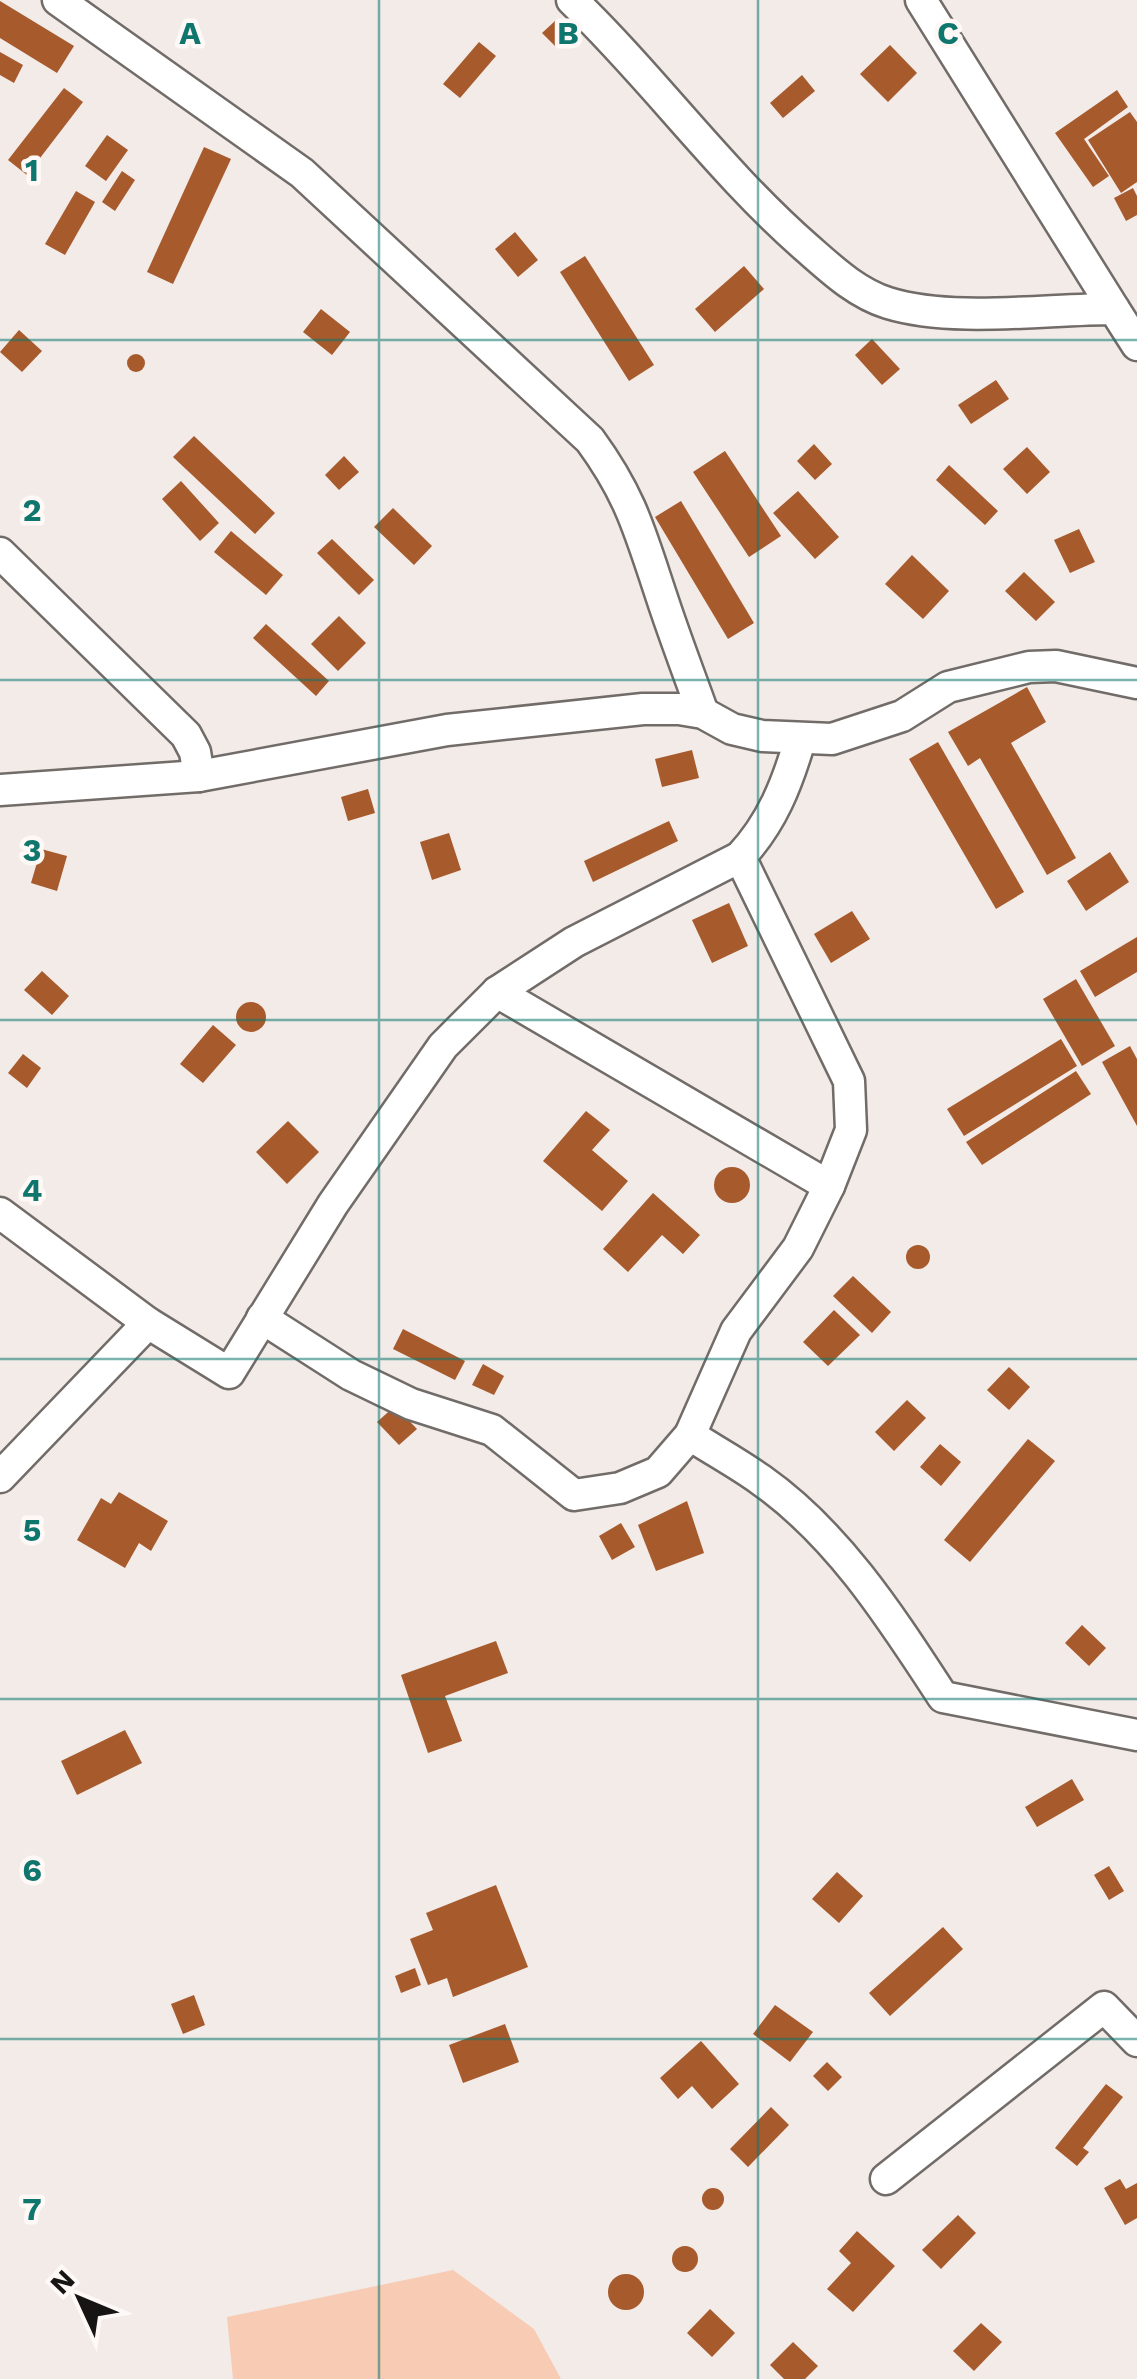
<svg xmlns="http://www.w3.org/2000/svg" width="1137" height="2379" font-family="'Work Sans',sans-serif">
  <rect width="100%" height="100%" fill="#f2ebe8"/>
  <polygon fill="#f8cbb4" points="453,2270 534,2329 561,2379 233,2379 227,2317"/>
  <g fill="#a75a2c">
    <polygon points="0,1 74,46 57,73 0,38"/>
    <polygon points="555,21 568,35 555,46 542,33"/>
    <polygon points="479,42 496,56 460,98 443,84"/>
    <polygon points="890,45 917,73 888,102 860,74"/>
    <polygon points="0,52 23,65 14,83 0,75"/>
    <polygon points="802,75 815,91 783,118 770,103"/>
    <polygon points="64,88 83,102 27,175 8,160"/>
    <polygon points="1117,90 1128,107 1084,139 1109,176 1093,187 1055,133"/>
    <polygon points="1130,112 1137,122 1137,182 1121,193 1088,140"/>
    <polygon points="107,135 128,150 106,181 85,166"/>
    <polygon points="204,147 231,159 173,284 147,272"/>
    <polygon points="122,171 135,180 115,211 102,202"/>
    <polygon points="1133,188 1137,196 1137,215 1126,221 1114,198"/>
    <polygon points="76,191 95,202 65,255 45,244"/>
    <polygon points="515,232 538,260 518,277 495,249"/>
    <polygon points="585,256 654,365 629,381 560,272"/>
    <polygon points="744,266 764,289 715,332 695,309"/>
    <polygon points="321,309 350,332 332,355 303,332"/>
    <polygon points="19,330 42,351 22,372 0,352"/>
    <polygon points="872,339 900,369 882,385 855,355"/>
    <circle cx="136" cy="363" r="9"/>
    <polygon points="996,380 1009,399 971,424 958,405"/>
    <polygon points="194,436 275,513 255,534 173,457"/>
    <polygon points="814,444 832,464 815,480 797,461"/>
    <polygon points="1027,447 1050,472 1027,494 1003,469"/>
    <polygon points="725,451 781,536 749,557 693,472"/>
    <polygon points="344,456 359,472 339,490 325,475"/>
    <polygon points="949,465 998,511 985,525 936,480"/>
    <polygon points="181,481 219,523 200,541 162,499"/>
    <polygon points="798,491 839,537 815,559 773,513"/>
    <polygon points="681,501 754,623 728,639 655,517"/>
    <polygon points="393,508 432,546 414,565 374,527"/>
    <polygon points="1079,529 1095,562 1070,573 1054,540"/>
    <polygon points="231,531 283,575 266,595 214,552"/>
    <polygon points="332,539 374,580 359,595 317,553"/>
    <polygon points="912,555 949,591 923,619 885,584"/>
    <polygon points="1024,572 1055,602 1036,621 1005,591"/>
    <polygon points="339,616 366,643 338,671 311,644"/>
    <polygon points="266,624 329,681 316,696 253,638"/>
    <polygon points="1027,687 1046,722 1011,743 1076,858 1047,875 980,758 968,766 948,732"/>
    <polygon points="938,742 1024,892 996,909 909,759"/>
    <polygon points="692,750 699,778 662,787 655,759"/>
    <polygon points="368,789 375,813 348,821 341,797"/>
    <polygon points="669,821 678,841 593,882 584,861"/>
    <polygon points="449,833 461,870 432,880 420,842"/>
    <polygon points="41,849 67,856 57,891 31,883"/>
    <polygon points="1110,852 1129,882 1086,911 1067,881"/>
    <polygon points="729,903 748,946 712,963 692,920"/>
    <polygon points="852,911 870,939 831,963 814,934"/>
    <polygon points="1137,937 1137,972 1095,997 1080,971"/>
    <polygon points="42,971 69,996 52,1015 24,990"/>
    <polygon points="1076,979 1115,1046 1082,1066 1043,999"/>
    <circle cx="251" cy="1017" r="15"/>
    <polygon points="213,1025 236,1045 203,1083 180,1064"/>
    <polygon points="1061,1039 1077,1066 964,1136 947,1109"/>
    <polygon points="1130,1046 1137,1059 1137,1126 1102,1062"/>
    <polygon points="23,1054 41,1068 27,1088 8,1073"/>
    <polygon points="1076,1071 1091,1094 982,1165 966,1142"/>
    <polygon points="586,1111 610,1130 592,1150 628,1181 602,1211 543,1161"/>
    <polygon points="288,1121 319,1152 287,1184 256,1152"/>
    <circle cx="732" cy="1185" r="18"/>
    <polygon points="653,1193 700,1235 683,1254 662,1235 628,1272 603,1249"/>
    <circle cx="918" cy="1257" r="12"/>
    <polygon points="853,1276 891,1312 872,1333 833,1296"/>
    <polygon points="834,1310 860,1335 828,1366 803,1342"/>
    <polygon points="403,1329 465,1361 455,1380 393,1349"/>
    <polygon points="483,1364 504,1376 494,1395 472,1385"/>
    <polygon points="1009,1367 1030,1387 1009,1410 987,1390"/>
    <polygon points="907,1400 926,1418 894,1451 875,1432"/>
    <polygon points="395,1406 417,1429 399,1445 377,1422"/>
    <polygon points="1028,1439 1055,1461 970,1562 944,1540"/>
    <polygon points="940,1444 961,1462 941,1486 920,1467"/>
    <polygon points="119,1492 168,1521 151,1551 139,1543 125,1568 77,1540 101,1498 111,1504"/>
    <polygon points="687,1501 704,1553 656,1571 638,1525"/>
    <polygon points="621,1523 635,1547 612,1560 599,1536"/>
    <polygon points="1082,1625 1106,1648 1089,1666 1065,1643"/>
    <polygon points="496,1641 508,1673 445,1696 462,1741 428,1753 401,1675"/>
    <polygon points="125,1730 142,1763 77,1795 61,1761"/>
    <polygon points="1072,1779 1084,1800 1037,1827 1025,1807"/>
    <polygon points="1109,1866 1124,1891 1109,1900 1094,1875"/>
    <polygon points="837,1872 863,1896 839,1923 812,1899"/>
    <polygon points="496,1885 528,1967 453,1997 447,1978 428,1985 410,1939 433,1930 426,1913"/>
    <polygon points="943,1927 963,1949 890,2016 869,1993"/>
    <polygon points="415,1968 421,1985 401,1993 395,1976"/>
    <polygon points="194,1995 205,2025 183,2034 171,2004"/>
    <polygon points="775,2005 813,2032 790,2062 753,2034"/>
    <polygon points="505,2024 519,2062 463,2083 449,2045"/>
    <polygon points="701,2041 739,2084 712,2109 692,2086 678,2099 660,2078"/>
    <polygon points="827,2062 842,2077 828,2091 813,2076"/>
    <polygon points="1106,2084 1123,2097 1083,2148 1089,2152 1077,2166 1055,2148"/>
    <polygon points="771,2107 789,2125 748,2167 730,2149"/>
    <polygon points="1120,2179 1126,2189 1137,2183 1137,2218 1125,2225 1104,2188"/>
    <circle cx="713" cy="2199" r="11"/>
    <polygon points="958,2215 976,2233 941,2269 922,2250"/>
    <polygon points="857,2231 895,2266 853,2312 827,2289 851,2263 839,2251"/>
    <circle cx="685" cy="2259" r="13"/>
    <circle cx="626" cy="2292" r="18"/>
    <polygon points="710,2309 735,2333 712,2357 687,2333"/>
    <polygon points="981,2323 1002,2342 974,2371 953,2351"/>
    <polygon points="793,2342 818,2366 805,2379 784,2379 770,2365"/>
  </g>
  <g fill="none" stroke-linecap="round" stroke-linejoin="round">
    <g stroke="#726c69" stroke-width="35">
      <g id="street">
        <path d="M58,0L302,173L590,440C631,496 640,532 661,595C674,635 689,674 703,713"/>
        <path d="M572,0C654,79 721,173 807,248C831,269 856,293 888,303C953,323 1045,309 1114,309L1137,345"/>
        <polyline points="921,0 1114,309"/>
        <polyline points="0,553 186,735 195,752 199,776"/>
        <polyline points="0,790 199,776 447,730 643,709 679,709 703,713 732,729 762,736 832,739 902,716 948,687 1029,667 1056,666 1137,683"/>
        <polyline points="497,992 829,1186"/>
        <path d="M0,1213L148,1323L229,1373L333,1204L443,1046L497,992L574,942L740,857C772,823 787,784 800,740"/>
        <path d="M262,1318L351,1375L411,1404L492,1430L574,1495L620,1488L658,1472L690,1435C713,1450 739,1464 761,1480C839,1535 892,1619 943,1697L1137,1735"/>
        <polyline points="690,1435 736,1331 798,1248 829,1186 851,1130 849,1081 740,857"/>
        <polyline points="0,1477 148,1323"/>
        <polyline points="886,2179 1104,2007 1137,2041"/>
      </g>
    </g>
    <use href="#street" stroke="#fff" stroke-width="30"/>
  </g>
  <path fill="none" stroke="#0f766e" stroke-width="2.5" stroke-opacity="0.55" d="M379,0V2379M758,0V2379M0,340H1137M0,680H1137M0,1020H1137M0,1359H1137M0,1699H1137M0,2039H1137"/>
  <g font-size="32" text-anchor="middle" font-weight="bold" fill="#0f766e" stroke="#fef9f6" stroke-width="9" stroke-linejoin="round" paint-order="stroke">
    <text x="190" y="44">A</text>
    <text x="568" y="44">B</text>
    <text x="948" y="44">C</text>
    <text x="32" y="181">1</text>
    <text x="32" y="521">2</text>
    <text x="32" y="861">3</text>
    <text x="32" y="1201">4</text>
    <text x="32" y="1541">5</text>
    <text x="32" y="1881">6</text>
    <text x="32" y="2220">7</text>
  </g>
  <g transform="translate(80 2299) rotate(314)" stroke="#fef9f6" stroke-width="8" paint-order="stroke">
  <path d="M0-8L18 38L0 25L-18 38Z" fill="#171513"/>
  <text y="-15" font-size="28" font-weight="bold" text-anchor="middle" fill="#171513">N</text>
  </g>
</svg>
